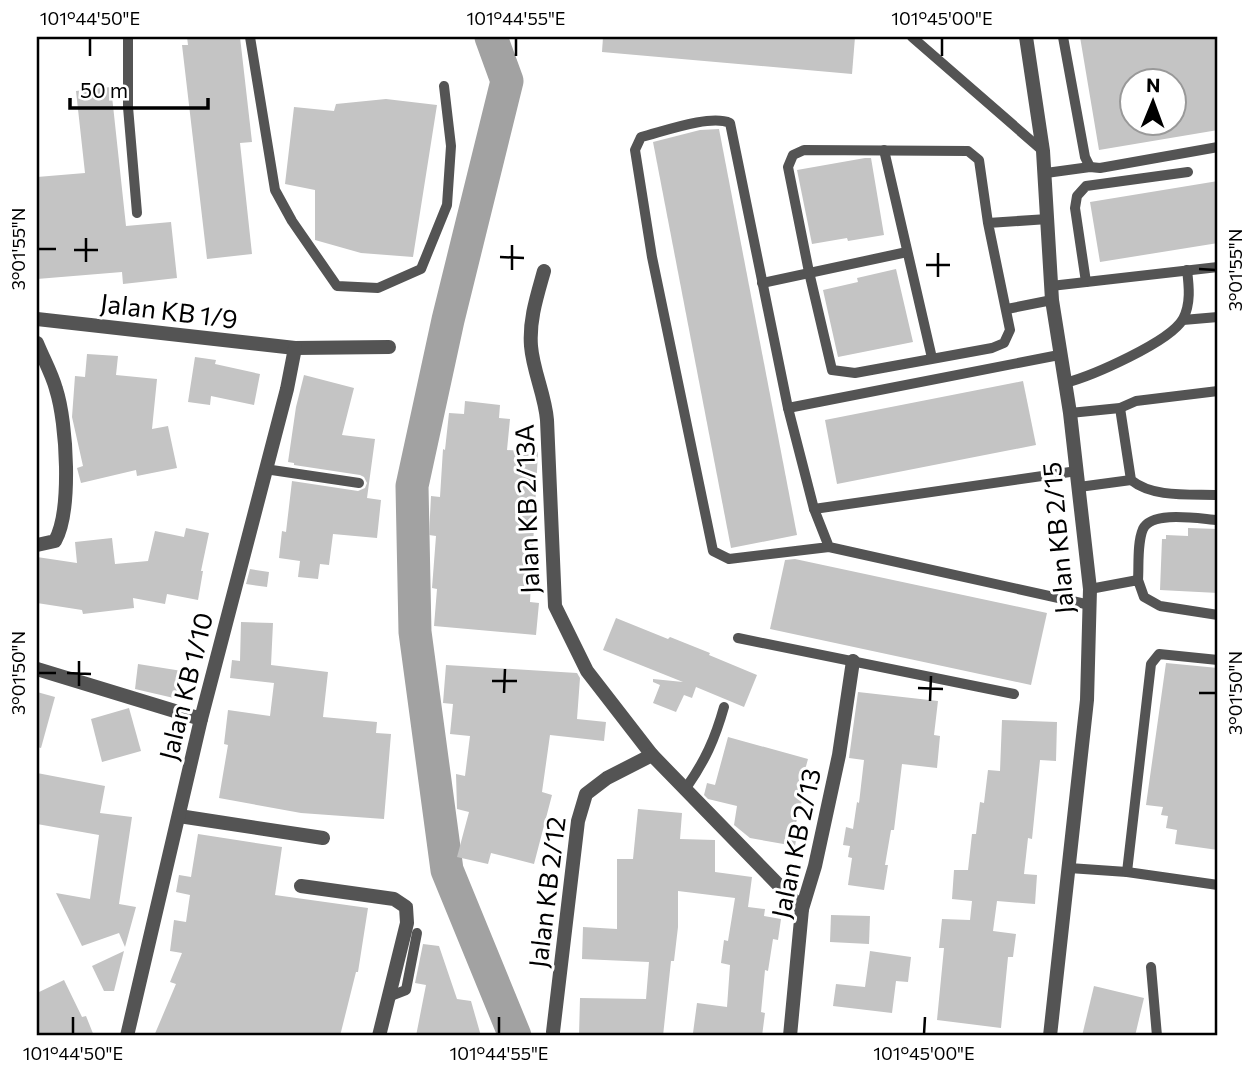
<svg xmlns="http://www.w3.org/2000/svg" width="1255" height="1073" font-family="Commissioner,sans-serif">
  <rect width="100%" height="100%" fill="#fff"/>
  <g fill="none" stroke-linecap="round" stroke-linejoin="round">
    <polyline stroke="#a2a2a2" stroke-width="33" points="491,37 507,81 448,320 412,486 415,632 447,870 515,1036"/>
  </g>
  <g fill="#c4c4c4" fill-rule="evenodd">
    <polygon points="187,37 240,37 252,142 240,143 252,254 207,259 182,45 188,45"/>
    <polygon points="603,37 855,37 852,74 602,52"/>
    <path d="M1080,37H1218V130L1099,150ZM1132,80H1174V122H1132Z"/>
    <polygon points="111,87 126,226 171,222 177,278 123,284 122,272 37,279 37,177 85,173 76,91"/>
    <polygon points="386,99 437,105 413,257 361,253 315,240 315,190 285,184 294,107 334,111 336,104"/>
    <polygon points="719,129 797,535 731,548 653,142 700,130"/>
    <polygon points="865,158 871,158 884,235 848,241 847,238 812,244 797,170"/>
    <polygon points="1218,181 1218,243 1100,262 1090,202"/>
    <polygon points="896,269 913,342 838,357 823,290 858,282 857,278"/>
    <polygon points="87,354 118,356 116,375 157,379 152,429 168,426 177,468 137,476 136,470 81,483 77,468 83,466 72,417 75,376 85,377"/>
    <polygon points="195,357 216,360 215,364 260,374 254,405 211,396 210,405 188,402"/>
    <polygon points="304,375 354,388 342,435 375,439 367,498 381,500 377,538 333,534 329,565 320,564 318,579 298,577 300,561 279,558 282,531 286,532 292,481 358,491 365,488 367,483 364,477 360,475 294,465 294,463 288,462 296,407"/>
    <polygon points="1023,381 1036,445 837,484 825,420"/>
    <polygon points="465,401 500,405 499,418 510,419 507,450 538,452 530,602 539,603 536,635 434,626 437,589 432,588 436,536 429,535 431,496 440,497 443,449 445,450 449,413 464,414"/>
    <polygon points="186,528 209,533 201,571 203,571 198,600 167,594 165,604 133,598 134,608 83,614 82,610 37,603 37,557 77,563 75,542 112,538 115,564 148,561 155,531 184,537"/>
    <polygon points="1188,528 1218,529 1218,593 1160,590 1162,539 1166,539 1166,535 1188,536"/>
    <polygon points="795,559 1047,613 1031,685 770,629 785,560"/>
    <polygon points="250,569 269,572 267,587 246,584"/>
    <polygon points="616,618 668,639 670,637 710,653 709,655 757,675 744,707 696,687 692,698 684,695 676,712 653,703 660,685 653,682 653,679 683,682 603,650"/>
    <polygon points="241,622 273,623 271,665 328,672 323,717 377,722 376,733 391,734 384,819 301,813 219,798 228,745 224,744 228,710 270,716 274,683 230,678 232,660 240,661"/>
    <polygon points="1166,663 1218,668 1218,850 1175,844 1177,830 1166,828 1168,816 1161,815 1163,807 1146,805"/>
    <polygon points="138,664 182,671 178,699 135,689"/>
    <polygon points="446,665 577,673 580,678 577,719 606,722 604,741 550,735 542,792 552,795 534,864 491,853 488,864 457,857 469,812 457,809 456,774 465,776 470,736 450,734 453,704 443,703"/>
    <polygon points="37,692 55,697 41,748 37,747"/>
    <polygon points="858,692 938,701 934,735 940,736 937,768 902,764 894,830 891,830 885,865 888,865 884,890 848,885 852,858 848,857 850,846 843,845 846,827 853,829 857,802 859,803 864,760 849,758"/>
    <polygon points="129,708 141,751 102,762 91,719"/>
    <polygon points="1002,720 1057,722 1056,761 1040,760 1032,839 1028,838 1024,874 1037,875 1035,904 997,901 993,931 1016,934 1013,957 1008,957 1001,1028 937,1020 944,948 939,948 942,919 970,920 972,901 952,899 954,870 968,870 972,834 976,834 980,802 984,803 988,770 1000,771"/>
    <polygon points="728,737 808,759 800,788 805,789 796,823 799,824 795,846 750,838 734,825 737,806 708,799 704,795 707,783 715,785"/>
    <polygon points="37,773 105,786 100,813 132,817 119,904 136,907 125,947 119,933 82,946 56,893 90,899 99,835 37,824"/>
    <polygon points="638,809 682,813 680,839 715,840 715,872 752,877 748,907 765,909 764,916 781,919 778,940 773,939 768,971 765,970 761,1012 765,1013 762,1036 718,1036 693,1033 697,1003 727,1007 730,965 721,963 724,940 728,941 735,898 678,891 678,927 674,961 671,961 663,1036 579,1036 580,998 646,999 649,962 582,959 583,927 617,929 617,859 633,859"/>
    <polygon points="198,834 282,847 275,895 368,908 358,972 356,972 340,1036 154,1036 176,984 170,982 182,953 170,951 174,920 186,922 190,895 176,892 179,875 191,877"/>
    <polygon points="831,915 870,916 869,944 830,942"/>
    <polygon points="423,944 439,946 457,999 471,1001 481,1036 416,1036 426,985 415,983"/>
    <polygon points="124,951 114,991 104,991 92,966"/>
    <polygon points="870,951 911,957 908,982 896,981 892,1013 833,1006 836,984 865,987"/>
    <polygon points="64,980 82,1017 86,1016 94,1036 37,1036 37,993"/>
    <polygon points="1094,986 1144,998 1135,1036 1082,1036"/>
  </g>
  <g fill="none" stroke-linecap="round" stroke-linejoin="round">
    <g stroke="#545454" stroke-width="10">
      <polyline points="128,37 128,107 137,213"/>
      <polyline points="250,37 275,190 292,221 337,286 378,288 421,269 447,205 451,146 444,86"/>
      <polyline points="912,37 1043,151"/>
      <polyline points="1063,37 1085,157 1090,167"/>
      <polyline points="884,150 932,358"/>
      <polyline points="1046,173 1090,167 1100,168 1218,147"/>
      <polyline points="988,223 1010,330 1004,343 992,348 855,373 832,370 809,272 788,167 793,155 804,150 968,151 979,160 988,223 1048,219"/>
      <polyline points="1086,282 1075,208 1077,196 1086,186 1188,172"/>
      <polyline points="762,283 907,252"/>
      <polyline points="1051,286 1218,267"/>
      <polyline points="1007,309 1052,300"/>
      <polyline points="1183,320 1218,317"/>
      <path d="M1065,383C1092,376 1170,342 1183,319C1191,304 1189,286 1187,270"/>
      <polyline points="788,408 1059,355"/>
      <path d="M1120,408L1131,480C1153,498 1190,494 1218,495"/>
      <polyline points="1070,413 1120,408 1136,401 1218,391"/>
      <polyline points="265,469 359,483"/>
      <polyline points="1079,487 1131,480"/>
      <polyline points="814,509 1077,471"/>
      <path d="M829,547L814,509L788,408L730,123C710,114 662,132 641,137L635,150L652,257L713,551L729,559L829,547L1090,605"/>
      <path d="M1138,580C1139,565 1137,543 1143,529C1152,510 1200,519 1218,520"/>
      <polyline points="1090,589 1138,580 1144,597 1160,606 1218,615"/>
      <polyline points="738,638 1014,694"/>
      <path d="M686,788C705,761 715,739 724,707"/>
      <polyline points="1069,868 1127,872 1218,885"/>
      <polyline points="1127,872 1151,664 1159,654 1218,660"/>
      <polyline points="1151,967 1157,1036"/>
      <polyline points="388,997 406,990 417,933"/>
    </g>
    <g stroke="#545454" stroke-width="14">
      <polyline points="1026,37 1043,151 1052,300 1070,413 1090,589 1087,700 1050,1036"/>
      <path d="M544,271C537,296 529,320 531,346C533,371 545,395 547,420L555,606L587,671L652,755L802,909"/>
      <polyline points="37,319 295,348 389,347"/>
      <path d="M37,343C43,358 52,374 56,389C67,423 72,511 55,541L37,545"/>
      <polyline points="37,669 201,719"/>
      <polyline points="179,816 323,838"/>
      <polyline points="301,886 394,899 406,907 407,923 379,1036"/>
      <polyline points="553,1032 578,821 586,794 607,778 652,755"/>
      <polyline points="127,1036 201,719 287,389 295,348"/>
      <polyline points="790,1036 802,909 815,866 839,755 853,661"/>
    </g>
  </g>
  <path fill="none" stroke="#000" stroke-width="2.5" d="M90,56V38M516,56V38M942,56V38M38,249H56M74,250H98M500,257L524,258M86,262V238M926,265H950M1199,269L1216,270M512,270V245M938,277V253M38,673H56M67,673L91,674M492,681H517M79,686V661M918,688L943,689M504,693L505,669M1199,693H1216M930,701L931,676M73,1034V1017M499,1034V1017M924,1034L925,1017"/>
  <g text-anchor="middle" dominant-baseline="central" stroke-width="6" stroke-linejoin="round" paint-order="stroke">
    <g font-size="26" fill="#000" stroke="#fff">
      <text transform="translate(169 310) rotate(7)">Jalan KB 1/9</text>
      <text transform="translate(526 509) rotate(-92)">Jalan KB 2/13A</text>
      <text transform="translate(1057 538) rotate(-95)">Jalan KB 2/15</text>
      <text transform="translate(185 686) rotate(-76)">Jalan KB 1/10</text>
      <text transform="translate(795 843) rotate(-78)">Jalan KB 2/13</text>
      <text transform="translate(546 892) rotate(-83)">Jalan KB 2/12</text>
    </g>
  </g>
  <rect width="1255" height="1073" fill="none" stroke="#ffffff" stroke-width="77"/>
  <g transform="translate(1153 102) rotate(1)"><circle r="33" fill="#ffffff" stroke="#999999" stroke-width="2"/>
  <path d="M0-5L12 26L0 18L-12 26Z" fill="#000000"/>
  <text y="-10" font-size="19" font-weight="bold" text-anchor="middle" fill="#000000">N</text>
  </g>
  <path d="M70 98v10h138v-10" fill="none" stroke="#000000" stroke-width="3.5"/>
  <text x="80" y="98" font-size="21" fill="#000000" stroke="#ffffff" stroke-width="5" paint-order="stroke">50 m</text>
  <rect x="38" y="38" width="1178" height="996" fill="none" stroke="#000" stroke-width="2.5"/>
  <g font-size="18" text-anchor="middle" fill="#000">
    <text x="90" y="25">101°44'50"E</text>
    <text x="516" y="25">101°44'55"E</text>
    <text x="942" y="25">101°45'00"E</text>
    <text transform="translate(19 249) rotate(-90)" y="6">3°01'55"N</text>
    <text transform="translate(1236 270) rotate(-90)" y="6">3°01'55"N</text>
    <text transform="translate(19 673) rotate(-90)" y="6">3°01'50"N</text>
    <text transform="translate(1236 693) rotate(-90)" y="6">3°01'50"N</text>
    <text x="73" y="1060">101°44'50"E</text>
    <text x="499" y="1060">101°44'55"E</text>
    <text x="924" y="1060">101°45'00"E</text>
  </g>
</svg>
